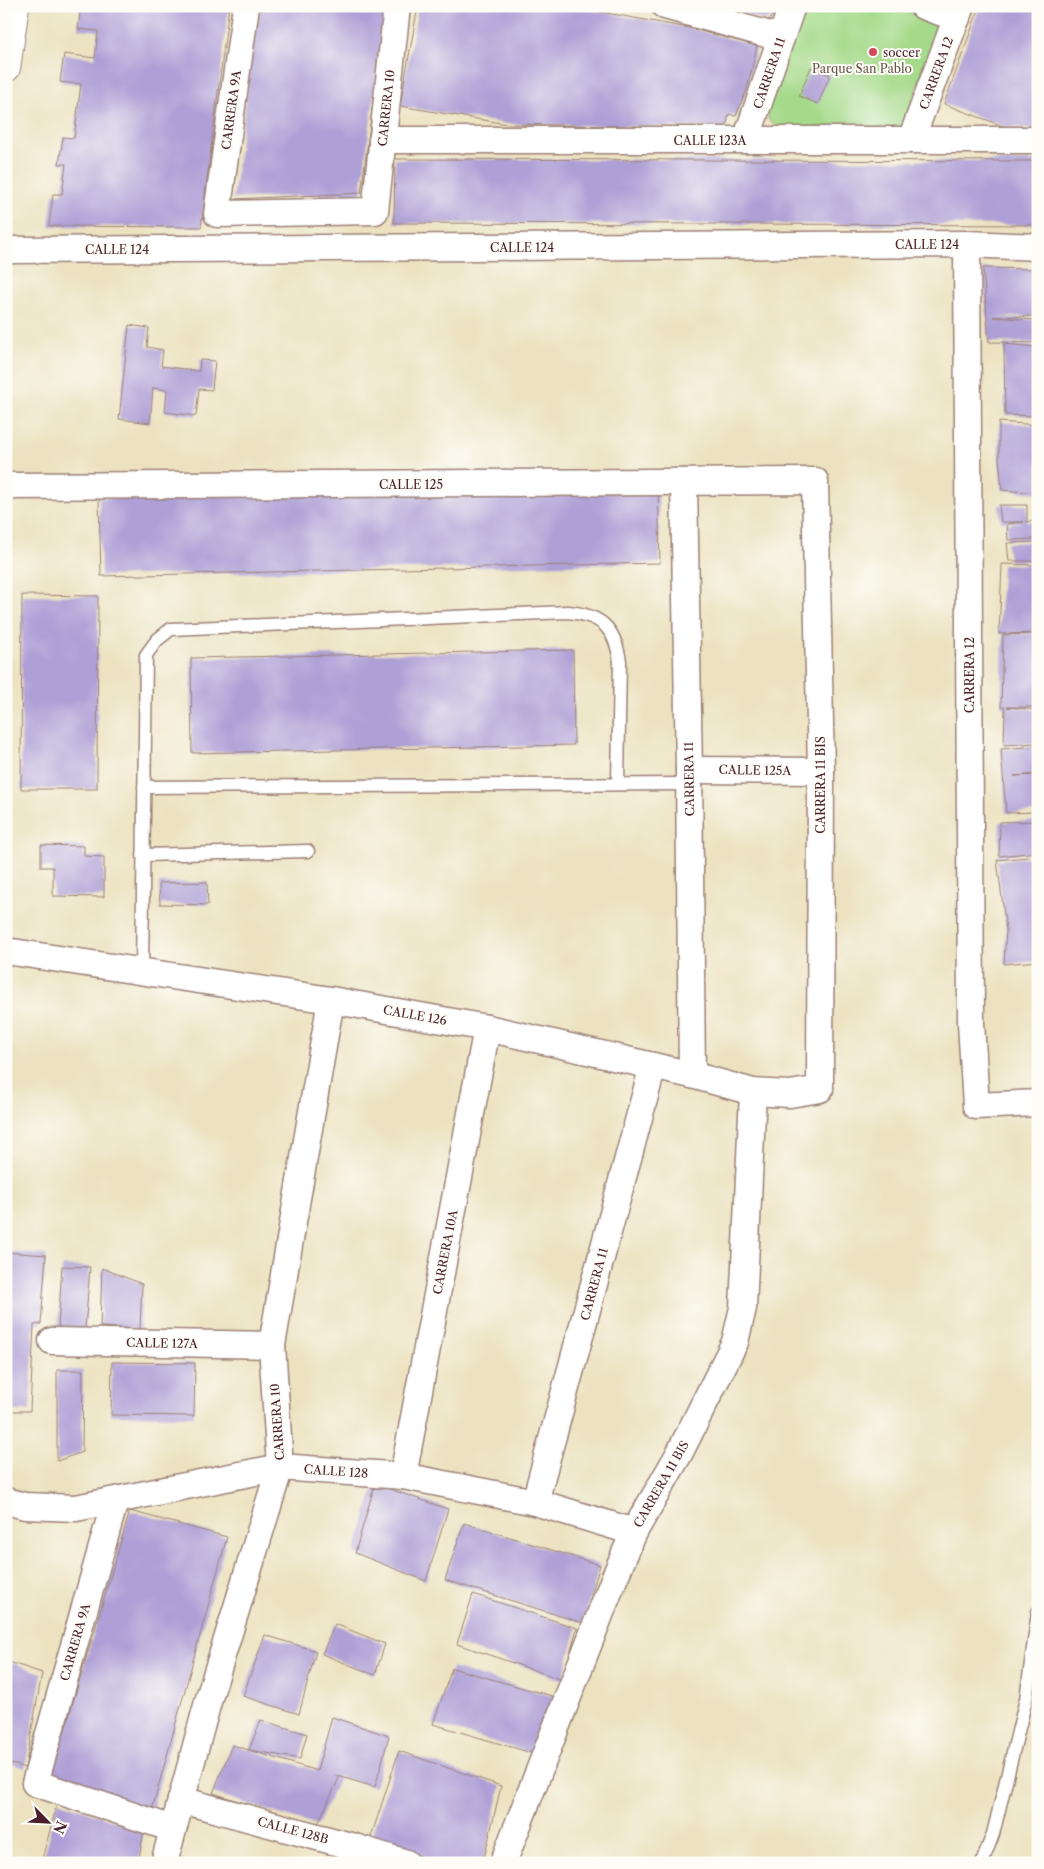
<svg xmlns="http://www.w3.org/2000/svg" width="1044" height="1869" font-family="'Libre Caslon Text',serif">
  <rect width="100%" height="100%" fill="#fdfcf7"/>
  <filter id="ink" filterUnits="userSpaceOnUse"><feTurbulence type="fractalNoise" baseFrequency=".02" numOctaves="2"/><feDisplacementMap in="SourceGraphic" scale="10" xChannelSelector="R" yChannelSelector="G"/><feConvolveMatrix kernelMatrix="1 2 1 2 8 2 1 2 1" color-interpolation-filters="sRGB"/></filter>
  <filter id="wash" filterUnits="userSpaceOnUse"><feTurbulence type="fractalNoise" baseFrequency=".0096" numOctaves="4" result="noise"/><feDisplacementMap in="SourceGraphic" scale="20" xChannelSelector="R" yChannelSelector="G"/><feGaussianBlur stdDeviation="1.12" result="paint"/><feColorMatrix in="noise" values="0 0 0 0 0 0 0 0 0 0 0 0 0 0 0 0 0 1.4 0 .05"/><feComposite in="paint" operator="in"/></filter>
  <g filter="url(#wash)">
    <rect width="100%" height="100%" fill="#ece2c0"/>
    <path fill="#a5da8a" stroke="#787c5a" d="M803,6C845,6 906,0 939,27L902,128L779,127L769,121L767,110Z"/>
    <g id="blocks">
      <g fill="#ae9fd6">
        <polygon points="81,6 229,6 201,227 49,226 53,194 62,194 66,164 59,164 63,137 74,138 81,84 60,82 64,54 95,58 98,31 78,29"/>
        <polygon points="258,6 386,6 361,193 233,199"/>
        <polygon points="418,6 568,6 689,28 757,46 747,89 736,116 729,114 726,128 507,124 400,106"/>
        <polygon points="724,6 777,6 775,13 770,19 764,21"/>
        <polygon points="980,6 1038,6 1038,129 1003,126 944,104"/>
        <polygon points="811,67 830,75 818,104 799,96"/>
        <polygon points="395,159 1038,161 1038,225 394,223"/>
        <polygon points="983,268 1038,269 1038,316 993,317 1038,320 1038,343 989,342"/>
        <polygon points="129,325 149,328 147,347 163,350 161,366 199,371 200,360 215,361 212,390 199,389 196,416 165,412 167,390 153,388 150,423 119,419"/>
        <polygon points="1004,344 1038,347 1038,416 1005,415"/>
        <polygon points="999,422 1038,425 1038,493 1002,490 999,459"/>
        <polygon points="658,484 660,563 101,576 99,498"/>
        <polygon points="999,505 1027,505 1027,522 1035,521 1036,539 1008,540 1007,524 1024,522 1001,522"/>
        <polygon points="1038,542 1038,561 1009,561 1007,543"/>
        <polygon points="1002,564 1038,565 1038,633 999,634"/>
        <polygon points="22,595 98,596 97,789 21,789"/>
        <polygon points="1038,634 1038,707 1007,707 1038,710 1038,743 1004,745 1005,707 1001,707 1003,635"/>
        <polygon points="573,650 574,745 192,753 191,658"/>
        <polygon points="1038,746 1038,774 1014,776 1038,775 1038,812 1006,813 1001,749"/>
        <polygon points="1038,821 1038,852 999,856 1000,822"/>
        <polygon points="41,845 84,846 84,856 104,857 104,897 53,896 53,867 41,867"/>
        <polygon points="1038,856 1038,961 1004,964 1006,930 997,860"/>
        <polygon points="207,882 208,905 160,904 159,883"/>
        <polygon points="6,1252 46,1255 41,1324 34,1325 30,1411 6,1411"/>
        <polygon points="62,1266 90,1267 85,1329 58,1327"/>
        <polygon points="102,1268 142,1284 140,1329 100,1327"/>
        <polygon points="112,1362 195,1363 194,1416 111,1415"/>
        <polygon points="57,1370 83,1370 82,1452 57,1461"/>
        <polygon points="375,1484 448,1509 426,1581 355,1553"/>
        <polygon points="130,1511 227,1537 152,1810 50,1780"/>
        <polygon points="464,1523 600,1565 583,1623 445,1580"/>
        <polygon points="473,1594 577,1628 563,1680 457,1644"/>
        <polygon points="335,1624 385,1644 375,1675 322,1654"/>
        <polygon points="265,1635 316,1651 299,1714 243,1696"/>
        <polygon points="6,1661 42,1673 25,1768 6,1762"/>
        <polygon points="452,1668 559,1698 542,1756 433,1724"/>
        <polygon points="332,1717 389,1736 375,1787 334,1775 339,1778 317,1826 213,1793 232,1745 249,1750 261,1720 307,1734 300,1759 249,1750 317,1771"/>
        <polygon points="399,1751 501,1786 483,1863 440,1863 370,1840"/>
        <polygon points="58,1801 144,1831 138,1863 41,1863"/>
      </g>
    </g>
  </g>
  <g filter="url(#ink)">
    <use href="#blocks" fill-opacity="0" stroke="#9b8076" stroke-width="1"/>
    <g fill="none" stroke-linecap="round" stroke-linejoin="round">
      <g stroke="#9b8076" stroke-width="15">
        <g id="service">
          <polyline points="144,787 689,784"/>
          <polyline points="143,855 308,851"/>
          <path d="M142,971L146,655L157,640L171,629L568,612C601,615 615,628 620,661L618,784"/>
          <polyline points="982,1863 993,1834 1026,1699 1038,1612"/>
        </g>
      </g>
      <g stroke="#9b8076" stroke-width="29">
        <g id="minor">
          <polyline points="246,6 217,214 375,211 397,6"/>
          <polyline points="665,6 781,38"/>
          <polyline points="923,6 957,18"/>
          <polyline points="382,140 1038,140"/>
          <polyline points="746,140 792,6"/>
          <polyline points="911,140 961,6"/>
          <polyline points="967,244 971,1023 976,1106 1038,1103"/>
          <polyline points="6,250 967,244 1038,247"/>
          <polyline points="684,482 689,770 692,1075"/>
          <polyline points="6,486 815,481 821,771 820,1089 790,1094 753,1092 692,1075 487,1028 331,1000 6,951"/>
          <polyline points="689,770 821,771"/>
          <polyline points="52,1341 272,1345"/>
          <polyline points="403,1476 487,1028"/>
          <polyline points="6,1501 25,1506 76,1508 280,1467 403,1476 535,1502 634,1532"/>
          <polyline points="115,1501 35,1783 173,1829"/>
          <polyline points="535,1502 653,1066"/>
          <polyline points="181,1800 358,1848 406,1863"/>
          <polyline points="164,1863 209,1698 280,1467 272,1345 331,1000"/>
          <polyline points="503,1863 614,1579 634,1532 679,1454 735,1342 743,1308 753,1092"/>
        </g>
      </g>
      <g stroke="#9b8076" stroke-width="30">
        <polyline id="tertiary" points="6,68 15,6"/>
      </g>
      <use href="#service" stroke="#fff" stroke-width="12"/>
      <use href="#minor" stroke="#fff" stroke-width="26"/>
      <use href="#tertiary" stroke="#fff" stroke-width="28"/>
    </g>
  </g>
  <circle fill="#d1495b" stroke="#fdfcf7" stroke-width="2" cx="873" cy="52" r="5"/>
  <g text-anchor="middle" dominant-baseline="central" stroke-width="4" stroke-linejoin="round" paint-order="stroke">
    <g font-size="12" fill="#4a1f2b" stroke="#fdfcf7" text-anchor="start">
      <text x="883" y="52">soccer</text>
    </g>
    <g font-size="12" fill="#655748" stroke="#fdfcf7">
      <text x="862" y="68">Parque San Pablo</text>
    </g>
    <g font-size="12" fill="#4a1f2b" stroke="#fdfcf7">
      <text transform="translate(769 73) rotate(-71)">CARRERA 11</text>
      <text transform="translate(936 73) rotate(-70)">CARRERA 12</text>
      <text transform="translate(386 108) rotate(-84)">CARRERA 10</text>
      <text transform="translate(231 110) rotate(-82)">CARRERA 9A</text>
      <text x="710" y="140">CALLE 123A</text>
      <text x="927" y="244">CALLE 124</text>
      <text x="522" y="247">CALLE 124</text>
      <text x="117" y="249">CALLE 124</text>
      <text x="411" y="484">CALLE 125</text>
      <text transform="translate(969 675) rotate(-90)">CARRERA 12</text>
      <text transform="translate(755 770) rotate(1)">CALLE 125A</text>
      <text transform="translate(689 779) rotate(-91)">CARRERA 11</text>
      <text transform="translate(820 785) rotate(-90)">CARRERA 11 BIS</text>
      <text transform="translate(415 1015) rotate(10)">CALLE 126</text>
      <text transform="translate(445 1252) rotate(-79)">CARRERA 10A</text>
      <text transform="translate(594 1284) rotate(-75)">CARRERA 11</text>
      <text transform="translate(162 1343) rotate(1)">CALLE 127A</text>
      <text transform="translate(277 1422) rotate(-94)">CARRERA 10</text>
      <text transform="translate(336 1471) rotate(4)">CALLE 128</text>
      <text transform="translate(661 1484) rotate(-60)">CARRERA 11 BIS</text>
      <text transform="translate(75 1642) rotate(-74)">CARRERA 9A</text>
      <text transform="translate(293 1830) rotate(15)">CALLE 128B</text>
    </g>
  </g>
  <rect width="1044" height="1869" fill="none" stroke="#fdfcf7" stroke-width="25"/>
  <g transform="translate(48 1822) rotate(114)" stroke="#fdfcf7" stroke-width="4" paint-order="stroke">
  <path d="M0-4L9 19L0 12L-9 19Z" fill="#4a1f2b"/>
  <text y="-8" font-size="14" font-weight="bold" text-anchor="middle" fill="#4a1f2b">N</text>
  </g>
</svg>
